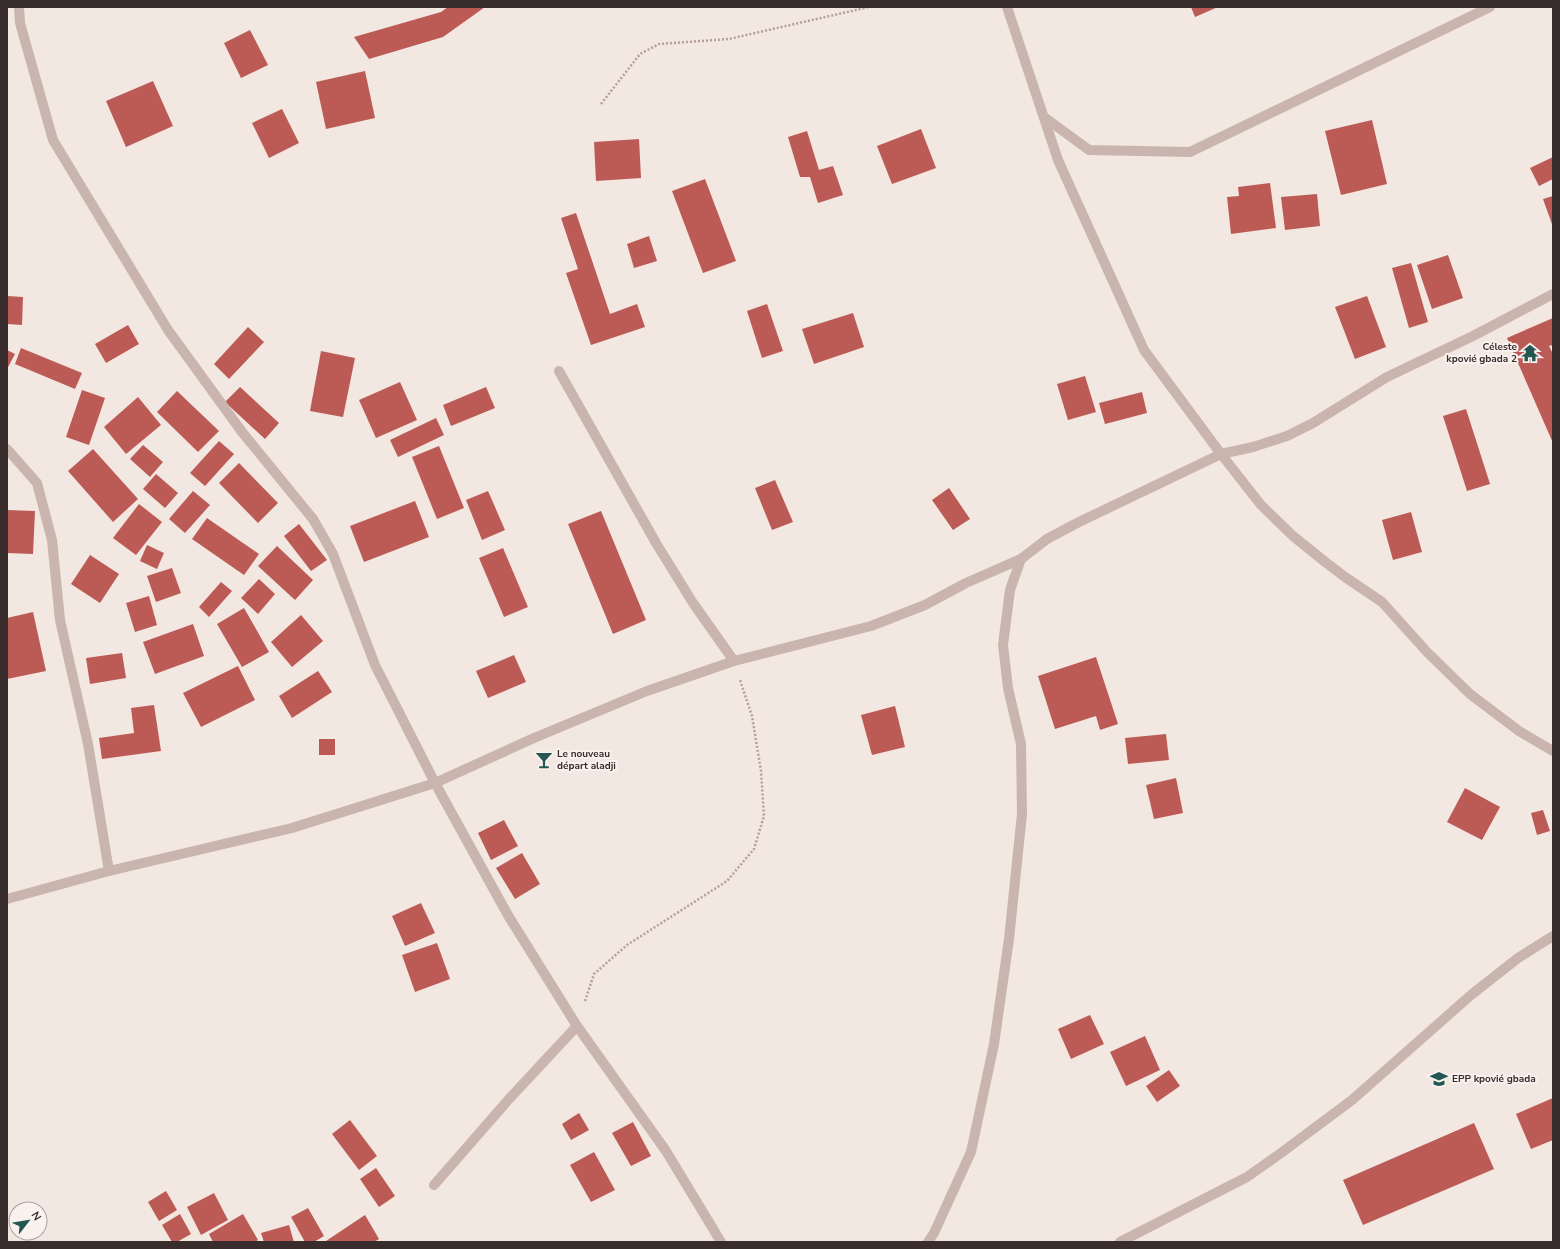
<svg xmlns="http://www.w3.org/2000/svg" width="1560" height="1249" font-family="'Nunito Sans',sans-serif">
  <rect width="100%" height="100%" fill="#f2e7e1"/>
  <g fill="#bc5a55">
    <polygon points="448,7 485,7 443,37 369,59 354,37 441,12"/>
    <polygon points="1191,7 1218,7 1195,17"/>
    <polygon points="250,30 268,65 241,78 224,43"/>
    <polygon points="365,71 375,118 326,129 316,82"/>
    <polygon points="153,81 173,126 126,147 106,101"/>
    <polygon points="282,109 299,143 269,158 252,123"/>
    <polygon points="1372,120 1387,184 1341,195 1325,131"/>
    <polygon points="921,129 936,168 892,184 877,146"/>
    <polygon points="807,131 819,170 833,166 843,195 818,203 810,177 800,177 788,137"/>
    <polygon points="639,139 641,178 596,181 594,142"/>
    <polygon points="1553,157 1553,179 1539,186 1530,168"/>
    <polygon points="705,179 736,261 703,273 672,191"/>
    <polygon points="1270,183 1276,228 1231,234 1227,197 1239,196 1238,187"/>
    <polygon points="1317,194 1320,226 1285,230 1281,197"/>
    <polygon points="1553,196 1553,227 1543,199"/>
    <polygon points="576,213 610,314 637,304 645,327 591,345 566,273 578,269 561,218"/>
    <polygon points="649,236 657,261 634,268 627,244"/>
    <polygon points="1448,255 1463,298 1432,309 1417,265"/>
    <polygon points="1411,263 1428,322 1409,328 1392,268"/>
    <polygon points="7,296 23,297 22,325 7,324"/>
    <polygon points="1367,296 1386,347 1355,359 1335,307"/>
    <polygon points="767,304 783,351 762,358 747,311"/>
    <polygon points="853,313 864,347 814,364 802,329"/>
    <polygon points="1553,318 1553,345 1549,346 1553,354 1553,443 1507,338"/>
    <polygon points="128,325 139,344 106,363 95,344"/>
    <polygon points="248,327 264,342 229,379 214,364"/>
    <polygon points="21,348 82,373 75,389 15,364"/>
    <polygon points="7,350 15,354 7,369"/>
    <polygon points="321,351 355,358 343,417 310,411"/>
    <polygon points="1085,376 1096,412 1068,420 1057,384"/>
    <polygon points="400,382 417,420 376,438 359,400"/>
    <polygon points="240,387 279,423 265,439 225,402"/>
    <polygon points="486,387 495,408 451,426 443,405"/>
    <polygon points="82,390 105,398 89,445 66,437"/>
    <polygon points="177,391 219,431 198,452 157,412"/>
    <polygon points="1142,392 1147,413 1105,424 1099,403"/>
    <polygon points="138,397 161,425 126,454 104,427"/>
    <polygon points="1466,409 1490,484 1467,491 1443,416"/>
    <polygon points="436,418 444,435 398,457 390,440"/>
    <polygon points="219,441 234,454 205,486 190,473"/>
    <polygon points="143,445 163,462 150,477 130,459"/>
    <polygon points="439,446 464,508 437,519 412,457"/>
    <polygon points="93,449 138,499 113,522 68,471"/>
    <polygon points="239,463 278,503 258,523 219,483"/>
    <polygon points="156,474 178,493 165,508 143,489"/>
    <polygon points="775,480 793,522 772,530 755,488"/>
    <polygon points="949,488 970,519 953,530 932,500"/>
    <polygon points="193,491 210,505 185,533 169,519"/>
    <polygon points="488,491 505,530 482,540 466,500"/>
    <polygon points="415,501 429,537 364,562 350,526"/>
    <polygon points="139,504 162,522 136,555 113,538"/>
    <polygon points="7,510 35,511 33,554 7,553"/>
    <polygon points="601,511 646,620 613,634 568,524"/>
    <polygon points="1411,512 1422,552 1393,560 1382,520"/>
    <polygon points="207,518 259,554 244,575 192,539"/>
    <polygon points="299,524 327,560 311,571 284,536"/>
    <polygon points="147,545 164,553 157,569 140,561"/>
    <polygon points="277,546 313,580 295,600 258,566"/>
    <polygon points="503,548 528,607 504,617 479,558"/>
    <polygon points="90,555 119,574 100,603 71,584"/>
    <polygon points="172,568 181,593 156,602 147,576"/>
    <polygon points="259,579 275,594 258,614 241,598"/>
    <polygon points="221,582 232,591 209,617 199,607"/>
    <polygon points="149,596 157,625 135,632 126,603"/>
    <polygon points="244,608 269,652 242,667 217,624"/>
    <polygon points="33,612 46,671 7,679 7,618"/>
    <polygon points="301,615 323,641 292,667 271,642"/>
    <polygon points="193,624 204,656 155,674 143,642"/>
    <polygon points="122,653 126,678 90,684 86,658"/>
    <polygon points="514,655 526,682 488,698 476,671"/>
    <polygon points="1096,657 1118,724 1100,730 1096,716 1055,729 1038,676"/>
    <polygon points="238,666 255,700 201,727 183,693"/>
    <polygon points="318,671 332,692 292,718 279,696"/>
    <polygon points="154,705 161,751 102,759 99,738 134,733 131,708"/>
    <polygon points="895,706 905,747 872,755 861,715"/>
    <polygon points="1166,734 1169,760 1128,764 1125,738"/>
    <rect x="319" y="739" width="16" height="16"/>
    <polygon points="1176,778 1183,813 1154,819 1146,785"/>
    <polygon points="1465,788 1500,807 1482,840 1447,822"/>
    <polygon points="1543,810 1550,831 1537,835 1531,813"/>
    <polygon points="504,820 518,846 491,860 478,833"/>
    <polygon points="522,853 540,884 515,899 496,868"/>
    <polygon points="421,903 435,933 405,946 392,916"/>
    <polygon points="437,943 450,979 415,992 402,955"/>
    <polygon points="1090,1015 1104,1044 1071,1059 1058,1029"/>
    <polygon points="1145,1036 1160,1070 1126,1086 1110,1052"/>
    <polygon points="1169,1070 1180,1086 1157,1102 1146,1086"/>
    <polygon points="1553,1098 1553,1140 1531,1149 1516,1114"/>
    <polygon points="579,1113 589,1130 571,1140 562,1124"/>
    <polygon points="350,1120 377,1156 359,1170 332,1134"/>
    <polygon points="633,1122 651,1156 631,1166 612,1133"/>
    <polygon points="1474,1123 1494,1169 1363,1225 1343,1180"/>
    <polygon points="594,1152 615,1190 591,1202 570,1165"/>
    <polygon points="376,1168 395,1196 379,1207 360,1179"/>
    <polygon points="166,1191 177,1210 159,1221 148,1202"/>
    <polygon points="214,1193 228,1220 201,1235 187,1207"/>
    <polygon points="308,1208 324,1236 314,1242 305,1242 291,1217"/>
    <polygon points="180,1214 191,1234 177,1242 172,1242 162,1225"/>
    <polygon points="243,1214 258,1240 255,1242 213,1242 209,1234"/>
    <polygon points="365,1215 379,1239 374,1242 326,1242 326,1241"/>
    <polygon points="289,1225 294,1242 264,1242 261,1233"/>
  </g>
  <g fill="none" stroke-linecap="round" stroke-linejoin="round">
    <g stroke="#b59f98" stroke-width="2.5" stroke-dasharray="2 2" stroke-linecap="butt">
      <polyline points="601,104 640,54 659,44 729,39 869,7"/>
      <polyline points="585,1001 594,974 627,945 727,881 754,849 764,816 761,771 752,716 740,680"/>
    </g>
    <g stroke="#c9b5ae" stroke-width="10">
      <polyline points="19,7 20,23 53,140 168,330 242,432 313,519 333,554 375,665 435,783 509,917 577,1026 666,1151 721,1242"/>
      <polyline points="1007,7 1058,160 1144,350 1221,454 1261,505 1293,536 1324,561 1345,577 1382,602 1427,652 1470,694 1519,731 1553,751"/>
      <polyline points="1044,117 1089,150 1190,152 1490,7"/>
      <polyline points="559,371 656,543 693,603 734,661"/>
      <polyline points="7,449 37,483 52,540 60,620 88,744 109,871"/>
      <polyline points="7,899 109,871 292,828 435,783 534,738 647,691 734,661 871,626 925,605 966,583 1021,559"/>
      <polyline points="434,1185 509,1099 577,1026"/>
      <polyline points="928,1242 934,1233 971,1152 994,1044 1009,939 1022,814 1021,744 1008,688 1003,645 1010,590 1021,559 1047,539 1079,522 1221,454 1253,447 1287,436 1313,423 1387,377 1473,336 1553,294"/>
      <polyline points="1120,1242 1247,1177 1281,1153 1352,1100 1471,995 1518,958 1553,936"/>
    </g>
  </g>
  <defs>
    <g id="temple-bare" transform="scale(1.38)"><path d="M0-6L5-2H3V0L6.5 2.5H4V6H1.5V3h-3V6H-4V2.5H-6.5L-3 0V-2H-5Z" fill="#245751" stroke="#f9f2ee" stroke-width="2.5" paint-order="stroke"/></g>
    <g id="bar-bare" transform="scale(1.38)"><path d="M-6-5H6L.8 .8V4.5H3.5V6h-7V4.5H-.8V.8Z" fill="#245751" stroke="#f9f2ee" stroke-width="2.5" paint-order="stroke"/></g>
    <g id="school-bare" transform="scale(1.38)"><path d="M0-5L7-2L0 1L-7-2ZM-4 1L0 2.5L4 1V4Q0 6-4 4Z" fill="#245751" stroke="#f9f2ee" stroke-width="2.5" paint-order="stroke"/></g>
  </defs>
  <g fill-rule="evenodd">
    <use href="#temple-bare" x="1530" y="353"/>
    <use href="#bar-bare" x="544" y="760"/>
    <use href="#school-bare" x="1439" y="1079"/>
  </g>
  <g text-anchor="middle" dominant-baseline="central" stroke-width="4" stroke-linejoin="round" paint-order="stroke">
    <g font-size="10" font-weight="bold" fill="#382d2c" stroke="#f9f2ee" text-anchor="start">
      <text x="1517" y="347" text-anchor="end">Céleste<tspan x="1517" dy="12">kpovié gbada 2</tspan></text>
      <text x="557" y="754">Le nouveau<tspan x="557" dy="12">départ aladji</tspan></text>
      <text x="1452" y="1079">EPP kpovié gbada</text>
    </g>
  </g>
  <rect width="1560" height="1249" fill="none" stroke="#382d2c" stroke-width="16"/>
  <g transform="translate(28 1221) rotate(59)"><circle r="19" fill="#f9f2ee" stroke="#aca3a0"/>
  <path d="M0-3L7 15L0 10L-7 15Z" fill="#245751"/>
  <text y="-6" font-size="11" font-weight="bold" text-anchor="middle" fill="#382d2c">N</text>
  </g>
</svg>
